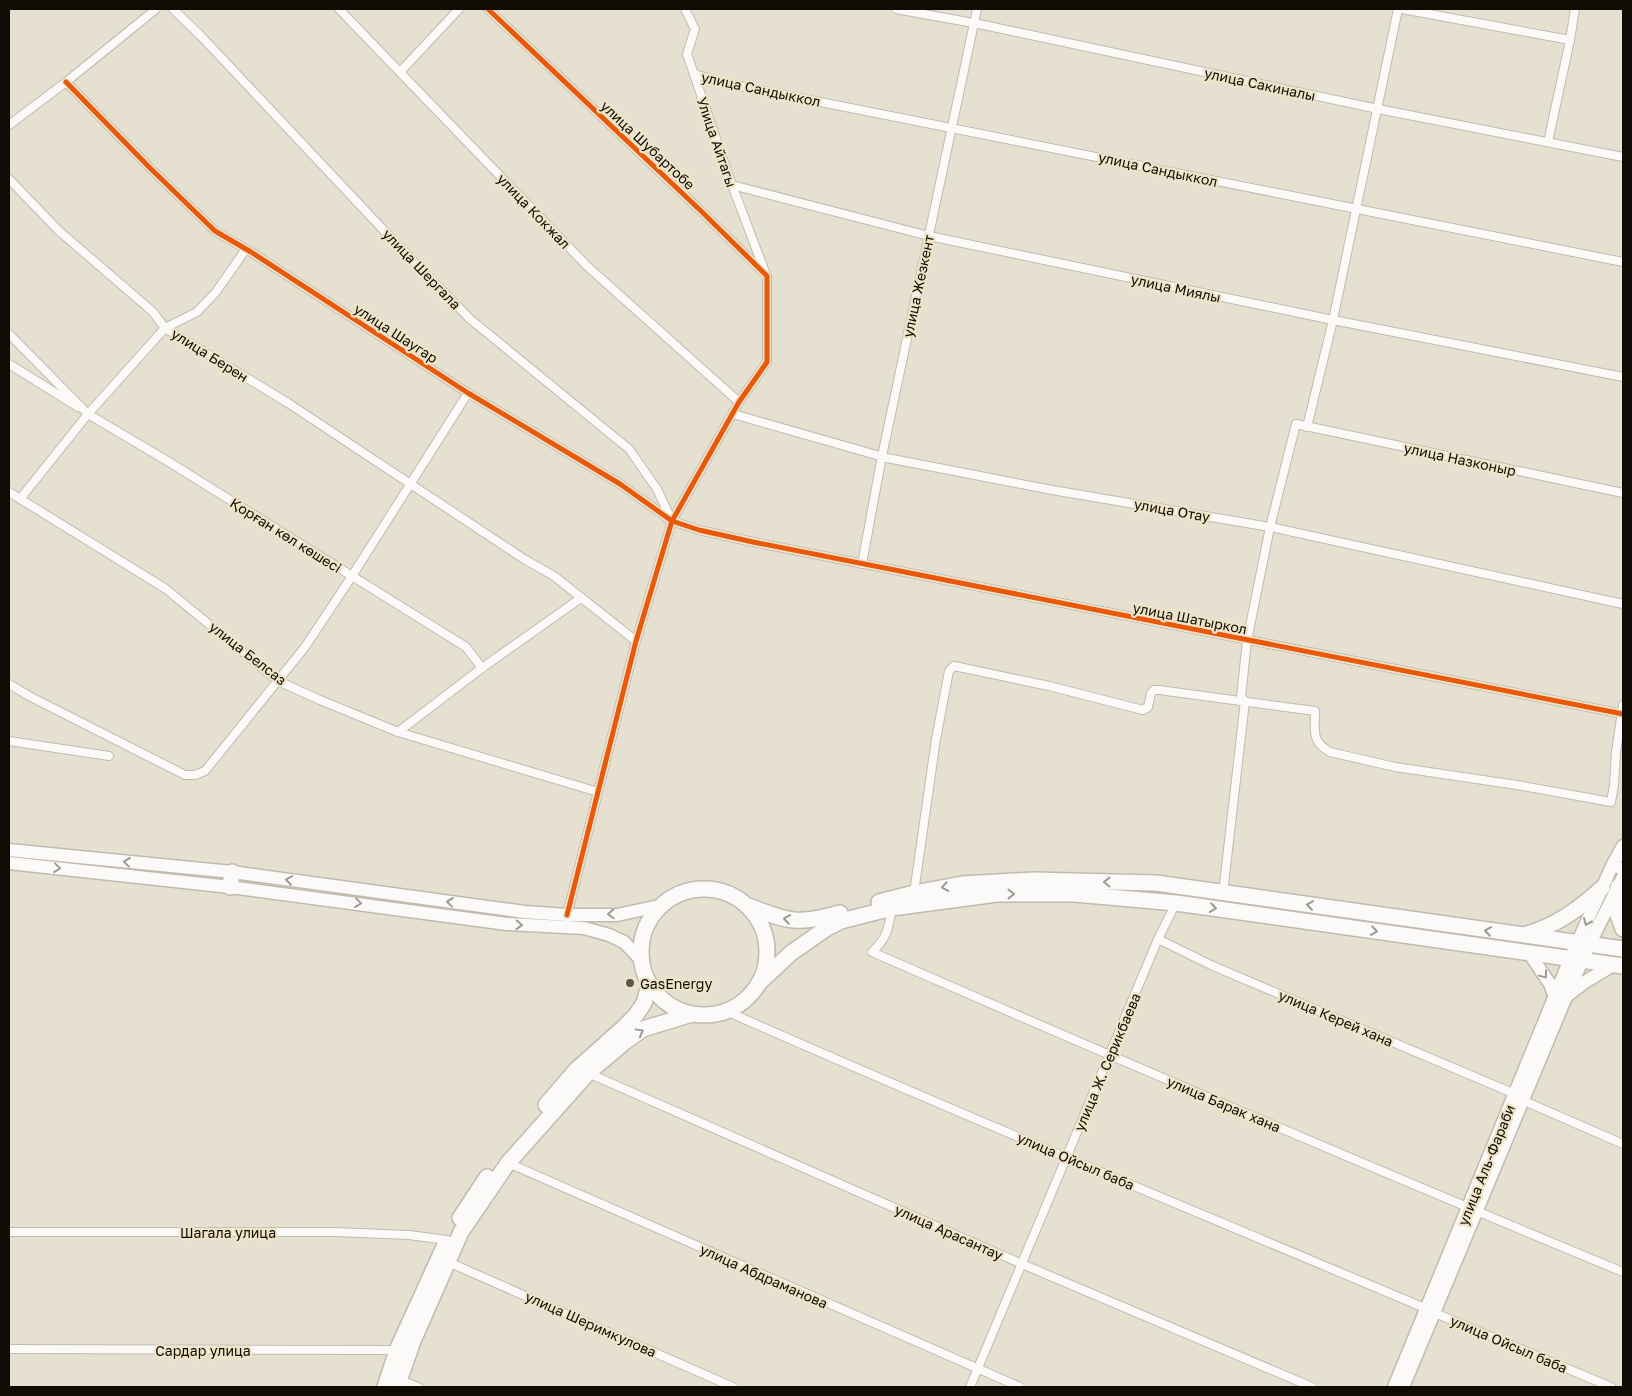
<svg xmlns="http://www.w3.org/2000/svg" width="1632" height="1396" font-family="'Golos Text',sans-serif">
  <rect width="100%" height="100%" fill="#e6e0d1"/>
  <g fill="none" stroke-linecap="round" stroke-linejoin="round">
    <g stroke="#c0bbb0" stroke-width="10">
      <g id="street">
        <polyline points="173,9 200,35 391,238 470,319 629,449 657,489 671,519"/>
        <polyline points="339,9 587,266 739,402"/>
        <polyline points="488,9 701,211 767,276 767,362 739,402 672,521 636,641 567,915"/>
        <polyline points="685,9 695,29 687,54 732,185 765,272"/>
        <polyline points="896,9 979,24 1378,109 1623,157"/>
        <polyline points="1402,9 1570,40"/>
        <polyline points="400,72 459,9"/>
        <path d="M694,74L725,83C1025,141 1324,203 1623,262"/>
        <polyline points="66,82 149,167 215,231 251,252 468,393 620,484 672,521 699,530 753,542 1623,714"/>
        <polyline points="9,125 66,82 156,9"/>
        <polyline points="1548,142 1570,40 1575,9"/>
        <polyline points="9,179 59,231 152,311 165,328 288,403 524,559 554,576 636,641"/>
        <polyline points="732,185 929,236 1333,320 1623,377"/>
        <polyline points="9,334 88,414 169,462 466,647 482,668 398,732"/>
        <polyline points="9,364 78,407"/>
        <polyline points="733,414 887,458 1052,490 1270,527 1623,604"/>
        <polyline points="1307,427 1333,320 1398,9"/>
        <polyline points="9,492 166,589 278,681 320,700 398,732 598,792"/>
        <polyline points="20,499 88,414 165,328 197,312 216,292 246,249"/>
        <polyline points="862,564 882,456 977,9"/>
        <polyline points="482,668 581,598"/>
        <polyline points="9,684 29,696 185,775 195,775 205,771 305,647 352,576 468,393"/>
        <polyline points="9,741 109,756"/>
        <path d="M914,893L936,739L949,671L954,666L1049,686L1143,710L1148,707L1151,693L1154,690H1159L1315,711C1315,731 1311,741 1330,752L1395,767L1517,785L1611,802L1614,785L1616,752L1623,705"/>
        <polyline points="1223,893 1245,701 1241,697 1247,641 1270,527 1296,424 1623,493"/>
        <path d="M892,908C888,929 888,937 872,952C1122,1061 1372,1168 1623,1272"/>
        <polyline points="1158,939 1213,966 1515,1094"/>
        <path d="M726,1011C958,1114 1193,1210 1427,1309"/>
        <polyline points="588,1073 1022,1264 1312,1387"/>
        <polyline points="1522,1100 1623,1144"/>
        <polyline points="508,1163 1020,1387"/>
        <polyline points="9,1232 335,1232 409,1235 447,1240"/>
        <polyline points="448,1262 733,1387"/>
        <polyline points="1435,1313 1611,1387"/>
        <polyline points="9,1349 397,1350"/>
        <polyline points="400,1380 418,1387"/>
        <polyline points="970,1387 1158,939 1176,903"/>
      </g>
    </g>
    <g stroke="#c0bbb0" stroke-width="14">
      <polyline id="secondary" points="1612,866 1623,869"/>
    </g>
    <g stroke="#c0bbb0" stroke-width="15">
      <g id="primary">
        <polyline points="9,850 232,872 525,912 567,915 617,915 659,906"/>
        <polyline points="9,863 230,887 507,924 584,928 609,935 624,942 640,959"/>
        <polyline points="1529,953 1550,984 1555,998"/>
        <polyline points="1568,995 1585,982 1613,965"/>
        <polyline points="1394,1387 1570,959 1612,866 1623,846"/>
        <polyline points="1403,1387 1566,997 1589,945 1623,877"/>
      </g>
    </g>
    <g stroke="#c0bbb0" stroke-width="18">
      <g id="highway">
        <polyline points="230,887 232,872"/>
        <polyline points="1618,887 1618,915 1623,929"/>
        <circle cx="704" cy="952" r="63"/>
        <polyline points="879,902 914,893 962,884 1033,880 1156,883 1623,949"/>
        <path d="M749,906C788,922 799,925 840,913"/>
        <path d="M1527,934C1557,925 1579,909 1602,888"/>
        <polyline points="759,983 791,953 827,928 841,921 892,908 997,894 1075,894 1176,903 1623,966"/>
        <polyline points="546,1105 576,1070 623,1028 636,1015 644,1003 649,985"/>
        <polyline points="460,1218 487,1177"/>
        <polyline points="385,1387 397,1350 444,1247"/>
        <polyline points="397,1387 413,1341 461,1232 508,1163 588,1073 626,1041 643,1029 692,1014"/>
      </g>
    </g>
    <use href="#street" stroke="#fbfaf8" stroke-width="8"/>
    <use href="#secondary" stroke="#fbfaf8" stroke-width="11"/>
    <use href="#primary" stroke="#fbfaf8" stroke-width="12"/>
    <use href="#highway" stroke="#fbfaf8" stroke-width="15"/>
    <g stroke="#efe4c8" stroke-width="8">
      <g id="cycleway">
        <polyline points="488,9 701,211 767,276 767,362 739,402 672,521 636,641 567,915"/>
        <polyline points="66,82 149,167 215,231 251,252 468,393 620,484 672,521 699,530 753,542 1623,714"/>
      </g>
    </g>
    <use href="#cycleway" stroke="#e8590c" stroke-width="5"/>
  </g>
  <defs><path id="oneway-chevron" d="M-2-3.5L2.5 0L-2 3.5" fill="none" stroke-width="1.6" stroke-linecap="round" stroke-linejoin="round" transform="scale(1.25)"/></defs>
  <g stroke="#9d9b96">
    <use href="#oneway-chevron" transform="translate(127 862) rotate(-174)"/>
    <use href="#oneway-chevron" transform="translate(57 868) rotate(6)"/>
    <use href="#oneway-chevron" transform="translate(289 880) rotate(-172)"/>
    <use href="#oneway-chevron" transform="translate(1107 882) rotate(-179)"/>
    <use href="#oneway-chevron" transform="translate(945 887) rotate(170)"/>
    <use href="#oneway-chevron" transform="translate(1011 894)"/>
    <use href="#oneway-chevron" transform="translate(450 902) rotate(-173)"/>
    <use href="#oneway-chevron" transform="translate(358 903) rotate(7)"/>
    <use href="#oneway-chevron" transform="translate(1310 905) rotate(-172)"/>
    <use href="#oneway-chevron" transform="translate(1213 908) rotate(8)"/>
    <use href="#oneway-chevron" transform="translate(611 914) rotate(177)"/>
    <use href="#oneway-chevron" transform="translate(787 919) rotate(-170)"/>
    <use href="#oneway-chevron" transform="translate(1587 922) rotate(114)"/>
    <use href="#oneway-chevron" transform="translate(519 925) rotate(3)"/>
    <use href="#oneway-chevron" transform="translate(1374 931) rotate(8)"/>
    <use href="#oneway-chevron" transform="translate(1488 931) rotate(-172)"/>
    <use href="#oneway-chevron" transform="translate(1544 975) rotate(53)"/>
    <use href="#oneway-chevron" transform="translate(640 1032) rotate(-29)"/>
  </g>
  <circle fill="#5b564c" stroke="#efe4c8" stroke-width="2" cx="630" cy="983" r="5"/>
  <g text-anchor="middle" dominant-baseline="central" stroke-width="4.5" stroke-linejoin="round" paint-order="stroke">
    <g font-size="14" fill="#100c04" stroke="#efe4c8">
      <text transform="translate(1260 84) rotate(12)">улица Сакиналы</text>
      <text transform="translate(761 89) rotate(12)">улица Сандыккол</text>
      <text transform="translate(717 142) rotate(71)">Улица Айтагы</text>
      <text transform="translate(648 145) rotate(43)">улица Шубартобе</text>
      <text transform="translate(1158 169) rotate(12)">улица Сандыккол</text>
      <text transform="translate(534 211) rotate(46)">улица Кокжал</text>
      <text transform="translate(422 269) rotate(46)">улица Шергала</text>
      <text transform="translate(918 286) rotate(-78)">улица Жезкент</text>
      <text transform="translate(1176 288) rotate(12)">улица Миялы</text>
      <text transform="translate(396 333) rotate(33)">улица Шаугар</text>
      <text transform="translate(210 355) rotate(32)">улица Берен</text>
      <text transform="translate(1460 459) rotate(12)">улица Назконыр</text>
      <text transform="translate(1172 510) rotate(10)">улица Отау</text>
      <text transform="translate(286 535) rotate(32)">Қорған көл көшесі</text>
      <text transform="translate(1190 618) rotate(11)">улица Шатыркол</text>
      <text transform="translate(248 653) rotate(38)">улица Белсаз</text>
      <text transform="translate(1336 1018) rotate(23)">улица Керей хана</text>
      <text transform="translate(1107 1062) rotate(-67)">улица Ж. Серикбаева</text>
      <text transform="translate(1224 1104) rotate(23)">улица Барак хана</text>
      <text transform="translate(1076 1161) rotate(23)">улица Ойсыл баба</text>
      <text transform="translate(1486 1165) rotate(-68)">улица Аль-Фараби</text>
      <text x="228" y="1232">Шагала улица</text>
      <text transform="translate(949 1232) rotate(24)">улица Арасантау</text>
      <text transform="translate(764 1276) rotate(24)">улица Абдраманова</text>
      <text transform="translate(591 1324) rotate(24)">улица Шеримкулова</text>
      <text transform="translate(1509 1344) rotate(23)">улица Ойсыл баба</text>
      <text x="203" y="1350">Сардар улица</text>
    </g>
    <g font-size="14" fill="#100c04" stroke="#efe4c8" text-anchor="start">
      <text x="640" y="983">GasEnergy</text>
    </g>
  </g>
  <rect width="1632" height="1396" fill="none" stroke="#100c04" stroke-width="20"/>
</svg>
